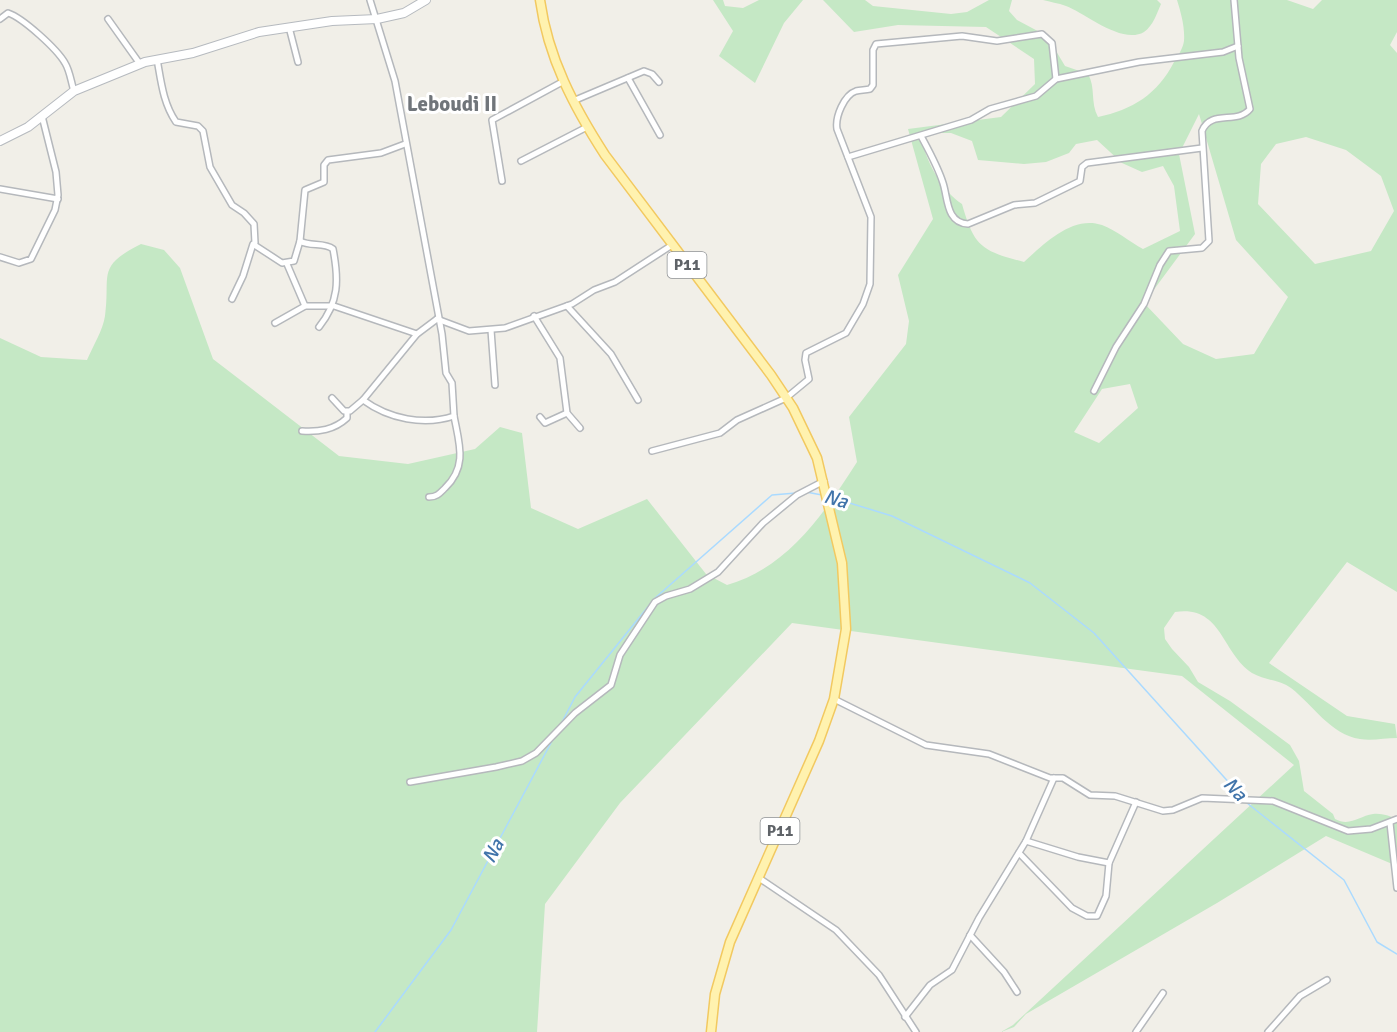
<svg xmlns="http://www.w3.org/2000/svg" width="1397" height="1032" font-family="Signika,sans-serif">
  <rect width="100%" height="100%" fill="#f1efe8"/>
  <g fill="#c5e8c5" fill-rule="evenodd">
    <polygon points="713,0 723,0 725,6 743,8 759,0 803,0 784,23 755,83 719,56 733,31"/>
    <path d="M823,0H865L873,6L951,14L967,12L989,0H1012L1009,11L1017,20L1047,36L1065,66L1088,74C1096,88 1090,102 1098,117C1132,110 1158,94 1174,62C1178,56 1183,48 1184,41C1185,27 1181,13 1177,0H1287L1313,9L1322,0H1397V32L1390,45L1397,53V592L1347,562L1269,663L1347,716L1395,724L1397,738C1385,738 1372,741 1360,739C1331,735 1313,705 1291,688C1280,680 1264,680 1252,673C1221,652 1222,605 1175,612L1164,628L1165,639L1172,649L1189,667L1198,682L1230,701L1290,745L1299,761L1304,791L1333,814L1335,819C1350,827 1359,816 1373,814C1382,813 1389,816 1397,819V866L1326,836L1217,903L1026,1014L1014,1027L1001,1032L1013,1025L1294,765L1182,676L792,623L620,803L545,904L537,1032H0V338L41,357L87,360C93,346 103,330 105,316C111,275 95,267 141,244L164,250L180,268L213,359L339,456L408,464L475,449L500,427L522,433L531,508L578,529L647,499L706,574L727,585C788,568 825,512 857,462L849,417L906,344L909,321L898,275L933,219L908,129L1001,117L1035,84L1034,59L986,27L898,25L854,32ZM1199,114L1236,240L1288,297L1254,354L1216,359L1183,344L1144,303L1195,234L1179,154ZM929,133H951L972,141L978,160L1024,164L1046,162L1069,153L1076,144L1097,140L1122,163L1142,172L1163,166L1174,186L1180,231L1143,249C1130,242 1116,230 1102,225C1072,215 1044,244 1024,262C982,251 974,247 962,204C943,192 923,158 922,136ZM1306,137L1346,150L1381,176L1394,211L1371,251L1315,264L1258,204L1261,164L1276,144ZM1130,384L1138,408L1099,443L1074,432L1102,389Z"/>
    <path d="M1043,0H1157L1161,4C1157,13 1153,26 1144,32C1122,45 1085,13 1066,6C1058,3 1050,2 1043,0Z"/>
  </g>
  <g fill="none" stroke-linecap="round" stroke-linejoin="round">
    <g stroke="#aadaff" stroke-width="1.5">
      <polyline points="806,492 822,495"/>
      <polyline points="830,497 892,516 1030,583 1094,633 1242,797"/>
      <polyline points="654,599 772,495 796,493"/>
      <polyline points="561,724 575,697 651,603"/>
      <polyline points="1247,803 1344,880 1377,942 1397,954"/>
      <polyline points="375,1032 451,930 553,739"/>
    </g>
    <g stroke="#b5b8bc" stroke-width="8">
      <g id="street">
        <path d="M0,19L8,13C23,18 57,49 65,63C70,71 71,82 74,91"/>
        <polyline points="108,19 140,64"/>
        <polyline points="289,27 298,62"/>
        <path d="M157,59C161,81 163,103 176,122L198,126L203,131L210,167L232,205L244,213L254,224L255,243"/>
        <polyline points="628,78 660,135"/>
        <polyline points="573,101 644,71 652,74 659,82"/>
        <path d="M921,136C929,151 938,167 943,183C948,198 946,223 968,224L1014,205L1035,203L1080,181L1082,167L1087,163L1202,148"/>
        <polyline points="848,157 971,120 990,109 1036,96 1056,79 1139,62 1223,52 1238,46"/>
        <polyline points="521,161 587,127"/>
        <polyline points="502,181 492,120 564,81"/>
        <polyline points="0,189 58,199"/>
        <path d="M300,241C310,247 324,242 333,249C339,280 339,302 319,327"/>
        <polyline points="0,257 19,263 31,259 55,210 58,195 56,172 42,116"/>
        <polyline points="287,264 305,306"/>
        <polyline points="232,299 243,276 253,244 282,263 294,261 300,241 305,190 324,182 324,165 328,160 381,153 405,144"/>
        <polyline points="567,306 611,354 638,400"/>
        <polyline points="534,316 560,358 567,413 580,428"/>
        <polyline points="437,319 469,331 505,328 572,304 594,290 615,282 672,245"/>
        <polyline points="275,323 305,306 334,306 417,334"/>
        <polyline points="491,330 495,385"/>
        <path d="M1094,391L1116,347L1144,304L1160,265L1169,251L1202,248L1209,241L1202,131C1211,109 1237,125 1250,109L1239,58L1234,0"/>
        <polyline points="332,398 344,411 350,411 363,400 417,334 437,319"/>
        <path d="M363,400C389,419 424,426 454,416L452,383L446,373L442,334L395,81L370,0"/>
        <polyline points="540,417 545,423 567,413"/>
        <path d="M302,431C319,432 334,430 347,418V412"/>
        <path d="M652,451L720,433L737,420L786,398L809,379L805,360L806,353L846,333L863,304L870,284L871,217L837,129C835,117 844,95 856,91C860,90 865,90 870,89L873,85V50L876,44L962,36L997,41L1042,34L1052,43L1056,79"/>
        <path d="M429,497C437,497 440,493 445,488C468,466 459,443 454,416"/>
        <polyline points="834,699 926,745 989,754 1050,778 1063,778 1090,795 1115,796 1163,811 1173,810 1202,798 1273,801 1348,831 1371,829 1397,819"/>
        <polyline points="410,782 496,767 522,761 536,753 575,713 611,685 620,655 655,602 666,596 690,589 718,572 763,523 797,495 824,481"/>
        <polyline points="1390,823 1397,888"/>
        <polyline points="1026,841 1078,857 1109,863"/>
        <polyline points="1019,853 1072,908 1087,916 1097,916 1106,896 1109,863 1136,802"/>
        <polyline points="759,878 836,930 879,975 916,1032"/>
        <polyline points="970,935 1004,972 1017,992"/>
        <polyline points="905,1017 930,985 952,970 979,918 1026,841 1054,778"/>
        <polyline points="1136,1032 1163,993"/>
        <polyline points="1268,1032 1300,996 1327,980"/>
      </g>
    </g>
    <g stroke="#b6babf" stroke-width="10">
      <polyline id="secondary" points="0,141 28,127 74,91 145,62 193,53 259,32 332,21 377,19 404,13 426,0"/>
    </g>
    <g stroke="#f2c960" stroke-width="11">
      <path id="primary" d="M540,0C548,58 574,107 605,155L771,375L793,408L817,458L842,563L846,629L834,699L819,741L730,942L715,994L711,1032"/>
    </g>
    <use href="#street" stroke="#fff" stroke-width="5"/>
    <use href="#secondary" stroke="#fff" stroke-width="8"/>
    <use href="#primary" stroke="#fff2af" stroke-width="8"/>
  </g>
  <g text-anchor="middle" dominant-baseline="central" stroke-width="6" stroke-linejoin="round" paint-order="stroke">
    <g fill="#fff" stroke="#8f9295" stroke-width="1.5">
      <rect x="667.5" y="252" width="39" height="26" rx="4.5"/>
      <rect x="760.5" y="818" width="39" height="26" rx="4.5"/>
    </g>
    <g font-size="16" font-weight="bold" fill="#5f6368">
      <text x="687" y="265">P11</text>
      <text x="780" y="831">P11</text>
    </g>
    <g font-size="20" font-style="italic" fill="#4174aa" stroke="#fff">
      <text transform="translate(836 499) rotate(16)">Na</text>
      <text transform="translate(1235 789) rotate(47)">Na</text>
      <text transform="translate(493 851) rotate(-62)">Na</text>
    </g>
    <g font-size="21" font-weight="bold" fill="#70757a" stroke="#fff">
      <text x="452" y="104">Leboudi II</text>
    </g>
  </g>
</svg>
